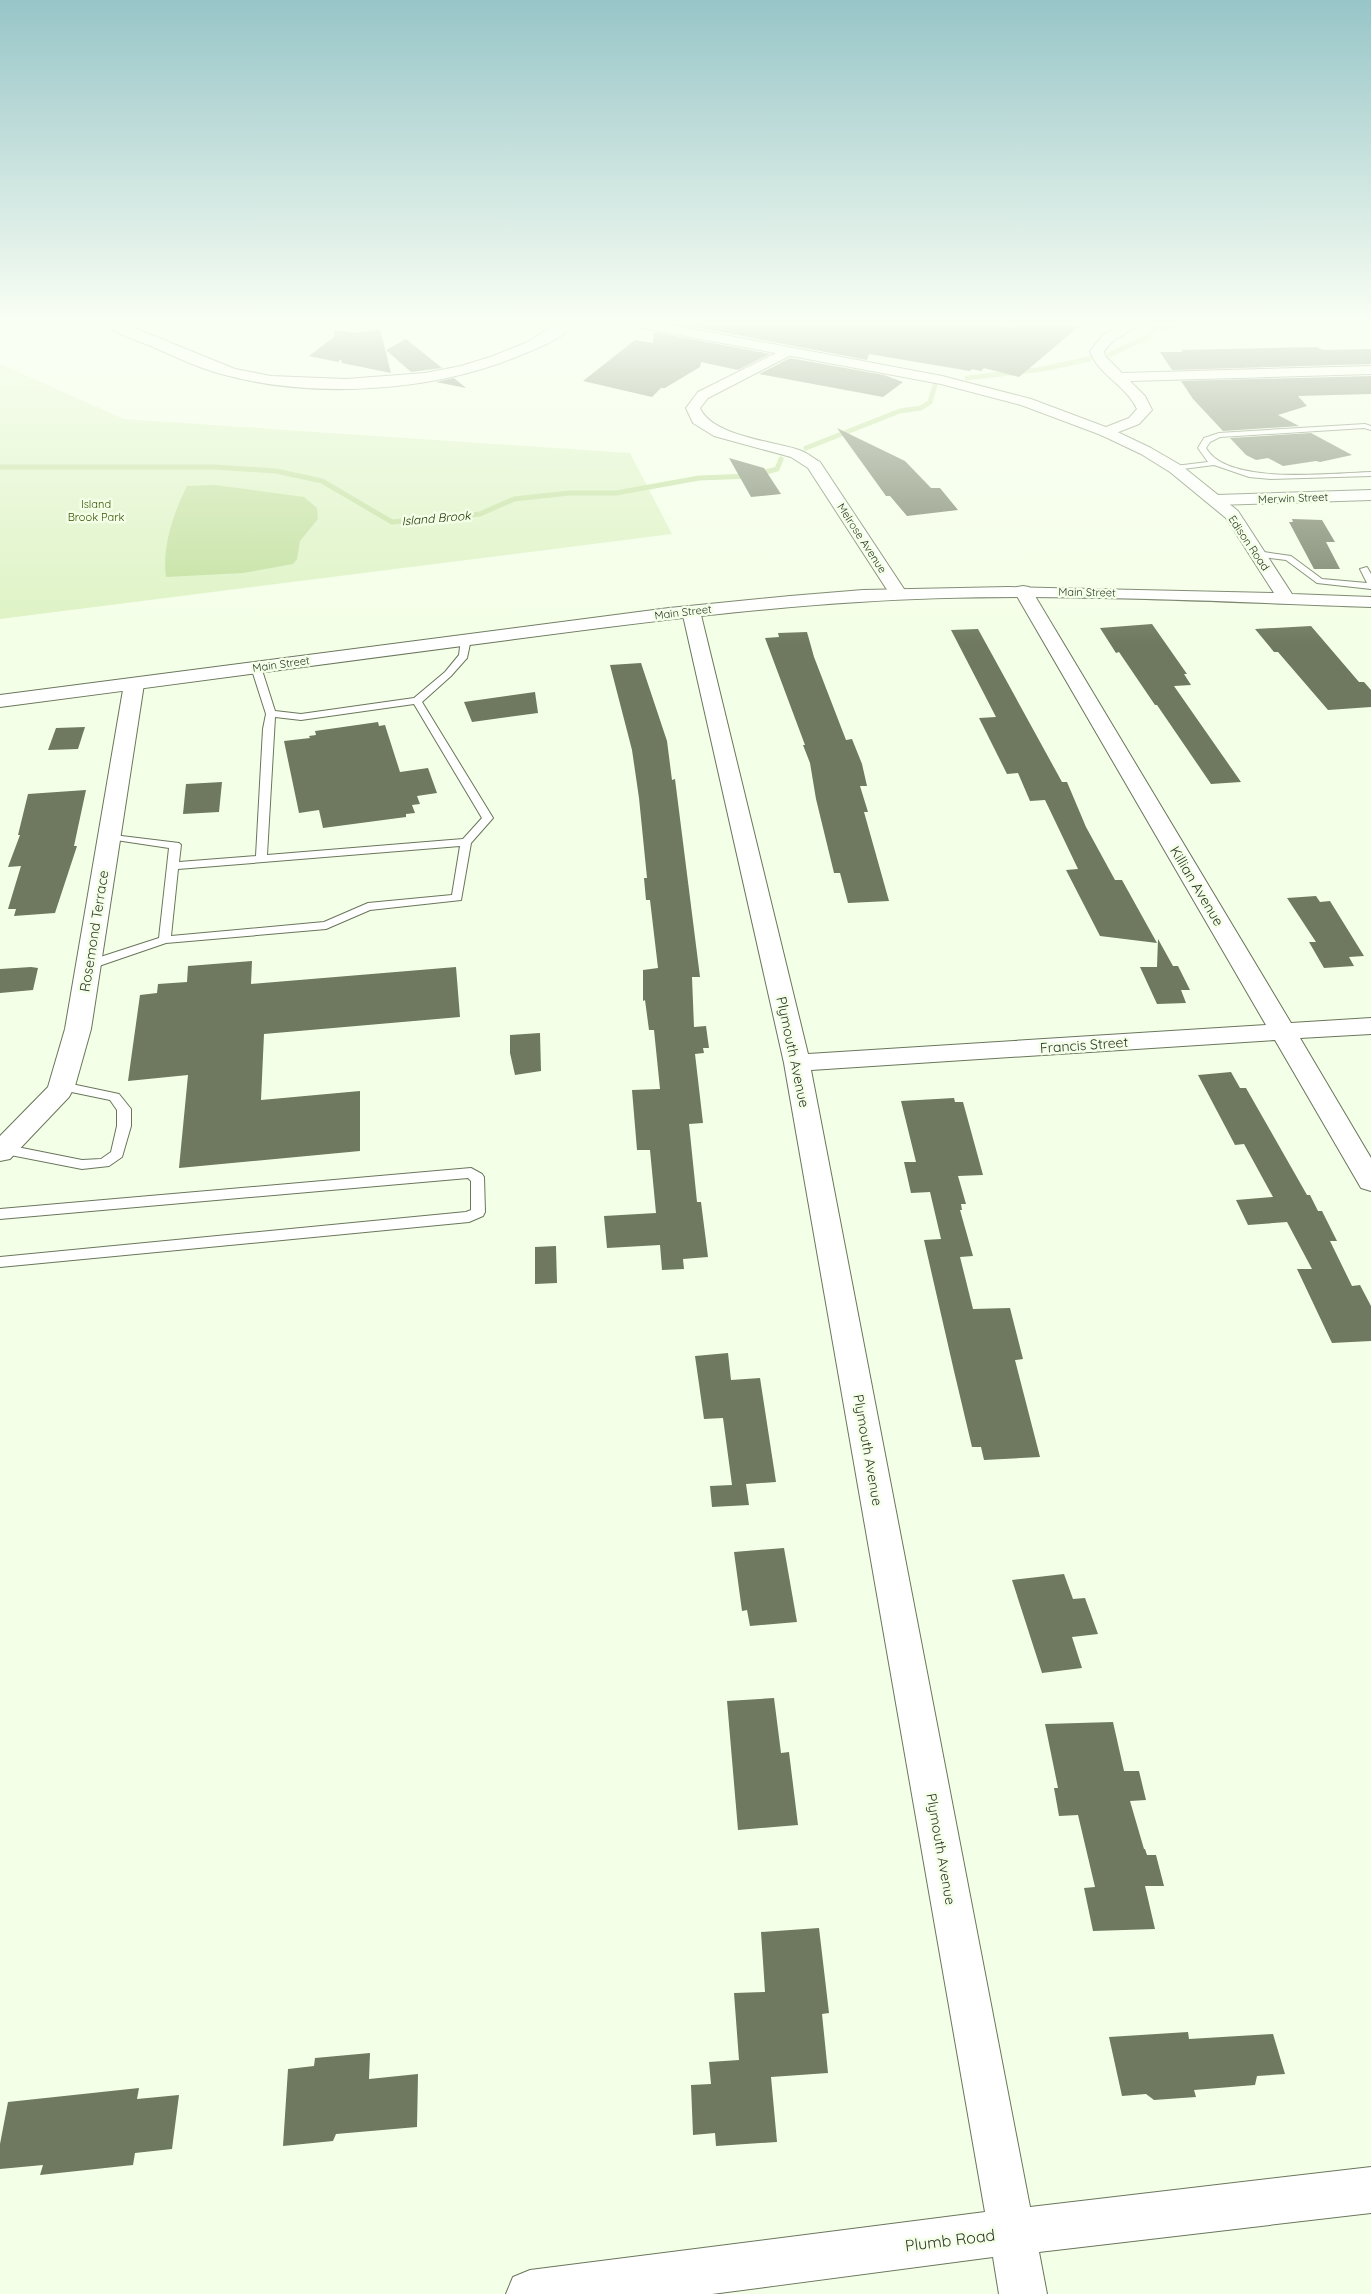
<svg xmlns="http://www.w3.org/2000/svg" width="1371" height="2294" font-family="Quicksand,sans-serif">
  <rect width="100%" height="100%" fill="#f4ffe7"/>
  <polygon fill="#dcf2c2" points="0,364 124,419 630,453 672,534 0,619"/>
  <path fill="#bfde99" d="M215,485L304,497L317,508L318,519L300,541L297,559L293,564L243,573L166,577C162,547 173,514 187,486Z"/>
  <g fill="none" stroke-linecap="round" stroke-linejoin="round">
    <g stroke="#bfde99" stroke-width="5">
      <polyline points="1109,355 1149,336 1155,328 1173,327 1188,323"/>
      <polyline points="967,378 1043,369 1089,359"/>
      <polyline points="806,448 900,411 921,408 930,402 935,385"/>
      <polyline points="0,467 215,467 276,471 322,481 392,522 480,514 514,499 569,493 616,493 699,478 751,476 777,469 781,459"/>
    </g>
  </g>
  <g fill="#6e795f">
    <polygon points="674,323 986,323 1012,328 1022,323 1054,323 1078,327 1019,377 984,368 981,371 972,369 970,371 869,354 867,360"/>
    <polygon points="380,329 391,373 342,363 341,359 338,362 309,356 335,336 334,330 355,333"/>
    <polygon points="654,332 770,354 738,370 701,362 700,367 665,388 661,388 652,397 583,381 635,340 653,343"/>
    <polygon points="406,339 442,368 411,372 386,350"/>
    <polygon points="1316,347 1324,350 1371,349 1371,364 1172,370 1160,352 1183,352 1181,350"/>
    <polygon points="790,358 884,375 903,382 883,397 759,374"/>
    <polygon points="1371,376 1371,394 1298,396 1307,406 1278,415 1299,426 1223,431 1193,399 1181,381"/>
    <polygon points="454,378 466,388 436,382 449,379"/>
    <polygon points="837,428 905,461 931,488 940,488 958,510 907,516 890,496 886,496"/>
    <polygon points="1311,433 1352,455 1320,462 1316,461 1283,466 1268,458 1256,460 1246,455 1230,438"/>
    <polygon points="729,458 764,468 781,494 751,497"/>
    <polygon points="1292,519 1322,520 1335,542 1326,542 1340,569 1314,569 1289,522 1293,522"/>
    <polygon points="1152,624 1187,674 1184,674 1191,685 1174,686 1241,782 1211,784 1157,705 1155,705 1119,652 1116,653 1100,628"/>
    <polygon points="1311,626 1359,682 1364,682 1371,690 1371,707 1328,710 1278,652 1274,652 1255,629"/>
    <polygon points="978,629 1062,782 1067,782 1086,827 1115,880 1122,880 1157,943 1100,936 1066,870 1078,869 1045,800 1030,801 1018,773 1007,774 979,718 996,717 951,630"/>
    <polygon points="807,632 814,657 846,740 852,739 862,764 867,786 860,786 868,812 864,812 889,901 848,903 840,873 834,873 816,799 810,763 803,745 805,745 765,638 779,637 778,633"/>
    <polygon points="641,663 667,741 672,780 675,779 700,977 692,977 694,1027 706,1026 709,1048 703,1048 704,1053 695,1054 703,1123 689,1124 697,1202 701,1202 708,1257 683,1259 684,1269 662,1270 660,1245 607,1248 604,1216 656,1213 650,1150 637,1150 632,1090 660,1089 654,1030 649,1030 645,1000 643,1001 643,970 658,968 650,900 646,900 644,878 647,878 639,798 632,750 610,665"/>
    <polygon points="535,692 538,713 472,722 464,702"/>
    <polygon points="378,722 379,726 385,725 400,772 428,768 437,793 417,796 420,804 412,805 415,813 406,814 406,817 323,828 319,810 299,813 284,741 310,738 309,736 316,735 315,731"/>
    <polygon points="85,727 78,749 48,750 56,728"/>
    <polygon points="222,782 219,812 183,814 186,784"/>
    <polygon points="86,790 74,846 77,846 55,913 14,916 16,909 8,909 21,866 8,867 20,835 18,835 28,794"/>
    <polygon points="1316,896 1320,902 1330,901 1364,956 1349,957 1354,966 1324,968 1309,942 1316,942 1287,898"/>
    <polygon points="1158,939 1173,966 1178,966 1190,990 1181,990 1186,1003 1157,1004 1140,967 1157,967"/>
    <polygon points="252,961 251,984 456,967 460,1017 264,1034 261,1100 360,1091 360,1151 179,1168 188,1075 128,1081 140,995 157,993 158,984 187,982 188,966"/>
    <polygon points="31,967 38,968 33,990 0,993 0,969"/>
    <polygon points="540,1033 541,1071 515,1075 510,1053 510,1035"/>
    <polygon points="1231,1072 1240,1088 1246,1088 1307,1195 1310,1195 1318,1211 1322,1211 1337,1241 1330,1241 1352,1286 1360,1285 1371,1306 1371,1341 1332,1343 1297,1269 1312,1269 1287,1222 1248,1225 1236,1200 1273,1197 1244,1144 1235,1145 1198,1075"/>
    <polygon points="954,1098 955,1102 963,1102 983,1175 958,1176 966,1204 961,1204 962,1210 960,1210 973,1256 960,1257 973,1309 1010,1308 1023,1359 1015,1360 1040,1457 984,1460 981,1447 972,1447 954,1371 924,1240 941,1239 930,1192 911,1193 904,1162 916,1162 901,1101"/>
    <polygon points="556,1246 557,1283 535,1284 535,1247"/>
    <polygon points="728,1353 731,1380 760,1378 776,1482 746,1484 749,1505 712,1507 710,1486 732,1485 723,1418 704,1419 695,1356"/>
    <polygon points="784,1548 797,1622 750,1626 747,1610 742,1611 734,1552"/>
    <polygon points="1064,1574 1073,1599 1085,1598 1098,1634 1072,1637 1082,1668 1042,1673 1012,1580"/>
    <polygon points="774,1698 781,1753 789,1752 798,1825 738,1830 727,1701"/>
    <polygon points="1113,1722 1124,1771 1139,1771 1146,1800 1130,1801 1144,1849 1145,1849 1147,1855 1156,1855 1164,1886 1145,1886 1155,1929 1093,1931 1084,1888 1095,1887 1078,1815 1059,1816 1054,1788 1058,1788 1045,1724"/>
    <polygon points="819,1928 829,2013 822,2014 828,2073 771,2077 777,2142 716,2146 715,2133 693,2135 691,2085 711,2084 709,2062 739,2060 734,1993 765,1992 761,1932"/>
    <polygon points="1188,2032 1189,2039 1273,2034 1285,2074 1257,2076 1255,2085 1194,2090 1196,2097 1154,2100 1146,2094 1122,2096 1109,2037"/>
    <polygon points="370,2053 369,2079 418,2074 417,2127 336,2134 333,2141 283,2146 288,2069 314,2066 315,2058"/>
    <polygon points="139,2088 137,2099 179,2095 172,2149 135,2153 133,2165 40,2175 43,2165 0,2169 0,2144 8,2102"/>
  </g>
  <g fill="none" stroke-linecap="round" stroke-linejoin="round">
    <g stroke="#6a765c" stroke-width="2">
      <g id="lane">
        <path d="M1365,424L1371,426V430L1364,428L1220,437L1210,442L1206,448C1227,486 1332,473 1371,472V476L1271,479L1249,477L1214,465L1175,470L1171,468L1175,466L1208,462L1198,448L1204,438L1219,433Z"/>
        <polygon points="1257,551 1291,556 1322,579 1367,583 1360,569 1367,567 1371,574 1371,589 1317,583 1286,560 1254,556 1254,552"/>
        <path d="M466,636L471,639L467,658L451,676L422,702L493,818L471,843L461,900L370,910L326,929L166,943L93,968H85L83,965L85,962L159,938L169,848L109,839L105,838L103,836L105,834L179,843L181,845L179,862L256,856L263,729L266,714L251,667L253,665H259L261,667L275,711L301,714L414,698L445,672L459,655L461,639ZM414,704L482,818L463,839L267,855L275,717L301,720ZM460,846L452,895L368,903L324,922L171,936L178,869Z"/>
        <polygon points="62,1082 119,1094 131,1109 131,1126 122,1157 109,1166 82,1169 0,1153 0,1145 2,1144 82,1160 101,1159 111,1152 117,1126 117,1110 110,1100 57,1089 55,1086"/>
        <polygon points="471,1168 482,1174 484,1177 485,1212 483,1216 469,1222 0,1267 0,1257 466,1212 471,1210 471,1181 468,1178 0,1219 0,1209"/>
      </g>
    </g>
    <g stroke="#6a765c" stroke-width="2">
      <g id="street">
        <path d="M104,323H122L235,369L271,376L346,379L425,373L461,366L493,356L525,343L559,323H575C562,340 535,349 516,357C433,391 316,399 229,376C202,370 176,357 151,346C139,341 112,333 104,323Z"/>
        <path d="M1125,323H1144L1114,340L1104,351L1105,356L1122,373L1371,366V374L1130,381L1145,396L1152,410L1139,424L1106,437L1101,435L1098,432L1101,429L1129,418L1137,409C1127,386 1098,375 1090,351L1104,334Z"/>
        <path d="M788,347L795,351L793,354L708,398L700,408C712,436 772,441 799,450C806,452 813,458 820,462L908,595L905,599H893L808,468L791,457L714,436L693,423L686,408L698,392Z"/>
        <polygon points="1371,490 1371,500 1216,505 1210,503 1208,500 1210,497 1216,495"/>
        <polygon points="1023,586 1029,587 1032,591 1291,1023 1371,1018 1371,1034 1300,1038 1371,1158 1371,1191 1361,1188 1275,1040 811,1070 1030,2207 1371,2167 1371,2213 1039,2252 1047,2294 999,2294 993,2257 712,2294 506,2294 513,2277 530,2270 985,2212 784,1063 682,611 685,607 697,607 700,611 808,1054 1266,1025 1014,591 1017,587"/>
        <polygon points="134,678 141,680 144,684 91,1029 75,1086 69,1097 10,1159 0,1161 0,1136 48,1087 65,1029 124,684 127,680"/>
      </g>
    </g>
    <g stroke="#6a765c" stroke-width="2">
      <path id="secondary" d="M631,323H661L942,376L1031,399L1111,429L1151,448L1182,466L1238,511L1292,594L1371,597V607C1201,601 1029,591 859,602C744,609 629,624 515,639C343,661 172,685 0,707V695L669,608L790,596L863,590L1008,587L1274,593L1226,518L1170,472L1141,454L1101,435L1021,405L941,384L637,327Z"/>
    </g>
    <use href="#lane" fill="#fff" fill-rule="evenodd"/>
    <use href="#street" fill="#fff" fill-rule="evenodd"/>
    <use href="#secondary" fill="#fff" fill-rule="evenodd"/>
  </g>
  <linearGradient id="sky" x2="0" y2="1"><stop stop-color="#97c5c8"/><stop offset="0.5" stop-color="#fafff4"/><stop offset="1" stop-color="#fafff4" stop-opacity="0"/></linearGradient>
  <rect width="1371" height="645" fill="url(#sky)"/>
  <g text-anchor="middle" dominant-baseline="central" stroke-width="5" stroke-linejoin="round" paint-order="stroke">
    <g font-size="11" fill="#2f3529" stroke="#f4ffe7">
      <text transform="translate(1293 498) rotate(-2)">Merwin Street</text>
      <text transform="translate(862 538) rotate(57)">Melrose Avenue</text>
      <text transform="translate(1249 543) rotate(56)">Edison Road</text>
      <text transform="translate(1087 592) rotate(1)">Main Street</text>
      <text transform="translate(683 612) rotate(-7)">Main Street</text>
      <text transform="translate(281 664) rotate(-8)">Main Street</text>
    </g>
    <g font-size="11" fill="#375002" stroke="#f4ffe7">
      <text x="96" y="504">Island<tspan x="96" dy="13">Brook Park</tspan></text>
    </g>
    <g font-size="12" font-style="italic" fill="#1e2f00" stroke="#f4ffe7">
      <text transform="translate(436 518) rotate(-5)">Island Brook</text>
    </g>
    <g font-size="14" fill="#2f3529" stroke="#f4ffe7">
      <text transform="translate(1197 886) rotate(59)">Killian Avenue</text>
      <text transform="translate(94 931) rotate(-81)">Rosemond Terrace</text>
      <text transform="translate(1084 1045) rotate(-4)">Francis Street</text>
      <text transform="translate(793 1052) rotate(78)">Plymouth Avenue</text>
      <text transform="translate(868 1450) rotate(80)">Plymouth Avenue</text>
      <text transform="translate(941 1849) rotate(80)">Plymouth Avenue</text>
    </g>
    <g font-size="16" fill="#2f3529" stroke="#f4ffe7">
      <text transform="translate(950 2240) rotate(-7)">Plumb Road</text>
    </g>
  </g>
</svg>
